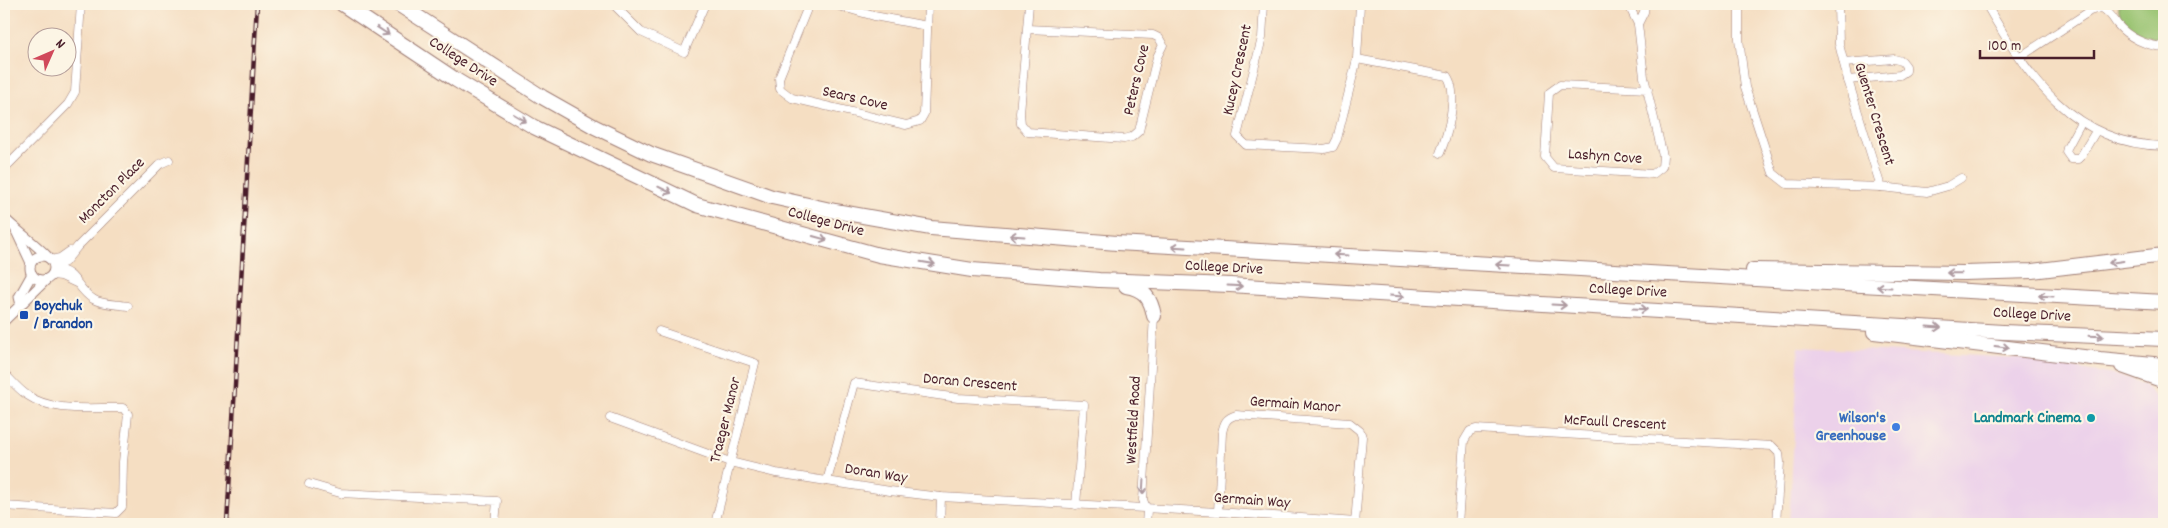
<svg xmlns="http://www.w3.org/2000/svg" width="2168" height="528" font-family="Dekko,sans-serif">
  <rect width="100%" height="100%" fill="#fcf5e5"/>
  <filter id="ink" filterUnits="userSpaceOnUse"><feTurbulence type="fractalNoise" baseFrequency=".02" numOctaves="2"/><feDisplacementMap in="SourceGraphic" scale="10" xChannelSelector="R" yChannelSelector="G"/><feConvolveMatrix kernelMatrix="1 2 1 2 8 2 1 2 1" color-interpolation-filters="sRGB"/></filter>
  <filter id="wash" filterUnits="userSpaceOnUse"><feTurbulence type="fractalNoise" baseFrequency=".0096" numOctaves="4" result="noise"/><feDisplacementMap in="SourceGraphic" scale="20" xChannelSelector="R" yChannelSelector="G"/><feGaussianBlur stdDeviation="1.12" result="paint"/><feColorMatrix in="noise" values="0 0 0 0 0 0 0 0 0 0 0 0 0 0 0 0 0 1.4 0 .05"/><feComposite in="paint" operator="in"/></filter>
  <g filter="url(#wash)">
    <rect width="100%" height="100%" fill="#f5dec2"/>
    <polygon fill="#ecd1ea" points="1799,347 2021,358 2130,378 2144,385 2164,405 2164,524 1789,524"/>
    <path fill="#98c370" stroke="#71714e" d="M2118,4H2164V40C2151,39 2125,30 2120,16C2119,12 2119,7 2118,4Z"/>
  </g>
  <g filter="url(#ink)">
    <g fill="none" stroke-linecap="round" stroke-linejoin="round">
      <g stroke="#a07e76" stroke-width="9">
        <g id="minor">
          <polyline points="613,4 641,32 684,52 705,4"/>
          <polyline points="809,4 779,78 780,89 792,98 906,125 920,121 924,114 928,4"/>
          <polyline points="832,4 874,16 927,26"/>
          <polyline points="1264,4 1262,38 1237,136 1246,145 1324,149 1333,147 1337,139 1357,59 1360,4"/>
          <polyline points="1633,4 1632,12 1638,24 1644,77 1663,156 1662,167 1653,174 1554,168 1545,157 1549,93 1560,85 1648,89"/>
          <polyline points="1739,4 1739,39 1745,87 1773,173 1787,184 1881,187 1927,192 1948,186 1961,178"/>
          <polyline points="1838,4 1839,44 1848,80 1881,187"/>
          <path d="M1986,4C2027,76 2073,145 2164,146"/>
          <polyline points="1638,24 1644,12 1645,4"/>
          <polyline points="1027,29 1153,35 1159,38 1163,45 1157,57 1139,131 1132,137 1124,139 1028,132 1021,124 1020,113 1029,4"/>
          <path d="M2020,57L2090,11L2100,8C2109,11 2112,17 2117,24C2129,38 2147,46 2164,47"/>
          <path d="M1357,59L1447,76C1459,93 1448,134 1440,153"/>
          <polyline points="1844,63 1894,59 1902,61 1906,66 1906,71 1900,75 1848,80"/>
          <polyline points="2081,122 2067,148 2066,152 2071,159 2078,159 2081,156 2096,131"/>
          <polyline points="4,169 68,104 75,92 81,4"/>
          <polyline points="51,260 60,258 70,251"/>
          <polyline points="54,267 65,262 78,246 160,164 169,160"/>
          <path d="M55,269C77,271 76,289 93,299C102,305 117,304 128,306"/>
          <polyline points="52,275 61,276 78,284"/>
          <polyline points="659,331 755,363 715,524"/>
          <path d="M4,373C11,380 18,389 27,395C53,413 92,407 123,408L128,414L123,462L122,507L116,513L4,506"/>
          <polyline points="610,418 730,462 776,473 890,491 941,497 1218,512 1356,522"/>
          <polyline points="827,481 854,383 958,398 1084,405 1076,505"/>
          <polyline points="309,484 340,493 497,501 495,524"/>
          <path d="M1218,512L1222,433C1224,423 1226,418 1236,415L1350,423L1360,431L1362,437L1355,524"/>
          <polyline points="940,524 941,497"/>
          <polyline points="1146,524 1147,510 1143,500 1154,316"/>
          <polyline points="1458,524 1464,441 1470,431 1476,429 1772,446 1779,453 1780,462 1776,524"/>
        </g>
      </g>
      <g stroke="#a07e76" stroke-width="11">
        <g id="tertiary">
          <path d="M4,218C18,232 35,243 49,258"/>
          <polyline points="16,231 31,263"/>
          <circle cx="42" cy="268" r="12"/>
          <polyline points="21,305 19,297 32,274"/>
          <polyline points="4,321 47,279"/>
        </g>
      </g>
      <g stroke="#a07e76" stroke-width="16">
        <g id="motorway">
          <polyline points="342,4 456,80 534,127 697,205 879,255 972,270 1099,280 1230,285 2003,332 2164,339"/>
          <polyline points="398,4 542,97 595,127 651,154 772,197 835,211 931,228 1117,243 2164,302"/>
          <polyline points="1753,270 1964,273 2032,271 2164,255"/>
          <path d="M1126,286C1145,289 1151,299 1154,316"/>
          <polyline points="1874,332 2100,359 2164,365"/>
          <polyline points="2122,366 2164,381"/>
        </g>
      </g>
      <use href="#minor" stroke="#fff" stroke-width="8"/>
      <use href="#tertiary" stroke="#fff" stroke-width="9"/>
      <use href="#motorway" stroke="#fff" stroke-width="14"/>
      <g stroke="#4a1f2b" stroke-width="4.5">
        <polyline id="rail" points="227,524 257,4"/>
      </g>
      <use href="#rail" stroke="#fcf5e5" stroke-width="2.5" stroke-dasharray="8" stroke-linecap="butt"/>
    </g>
    <defs><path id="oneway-shaft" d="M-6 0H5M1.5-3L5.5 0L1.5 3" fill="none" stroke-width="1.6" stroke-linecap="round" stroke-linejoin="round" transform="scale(1.25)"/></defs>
    <g stroke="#ae9aa0">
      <use href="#oneway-shaft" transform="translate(383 31) rotate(34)"/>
      <use href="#oneway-shaft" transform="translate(520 118) rotate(31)"/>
      <use href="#oneway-shaft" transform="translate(665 190) rotate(26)"/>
      <use href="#oneway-shaft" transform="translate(1017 236) rotate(-176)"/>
      <use href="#oneway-shaft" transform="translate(820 238) rotate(15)"/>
      <use href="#oneway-shaft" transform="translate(1179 247) rotate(-177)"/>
      <use href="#oneway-shaft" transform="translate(1341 255) rotate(-177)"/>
      <use href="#oneway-shaft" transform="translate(2116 262) rotate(172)"/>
      <use href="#oneway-shaft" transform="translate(928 263) rotate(9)"/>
      <use href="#oneway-shaft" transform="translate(1503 265) rotate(-177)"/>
      <use href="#oneway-shaft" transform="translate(1954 273) rotate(-179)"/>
      <use href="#oneway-shaft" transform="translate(1235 286) rotate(3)"/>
      <use href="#oneway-shaft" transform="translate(1884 287) rotate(-177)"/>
      <use href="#oneway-shaft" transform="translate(1397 296) rotate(4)"/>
      <use href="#oneway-shaft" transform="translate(2046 296) rotate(-177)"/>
      <use href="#oneway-shaft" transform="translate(1559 305) rotate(3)"/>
      <use href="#oneway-shaft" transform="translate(1640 309) rotate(3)"/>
      <use href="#oneway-shaft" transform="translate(1934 327) rotate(4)"/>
      <use href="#oneway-shaft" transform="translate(2096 336) rotate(2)"/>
      <use href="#oneway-shaft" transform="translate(2002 347) rotate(7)"/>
      <use href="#oneway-shaft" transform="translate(1143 487) rotate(93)"/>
    </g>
  </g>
  <rect fill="#1a4fb4" stroke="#fcf5e5" stroke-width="2" x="19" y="310" width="10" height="10" rx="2.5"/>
  <circle fill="#0f9aa8" stroke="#fcf5e5" stroke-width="2" cx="2091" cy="418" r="5"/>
  <circle fill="#3f7fe0" stroke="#fcf5e5" stroke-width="2" cx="1896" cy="427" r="5"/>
  <g text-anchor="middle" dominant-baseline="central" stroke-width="4.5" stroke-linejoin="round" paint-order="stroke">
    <g font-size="16" fill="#4a1f2b" stroke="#fcf5e5">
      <text transform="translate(463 62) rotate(33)">College Drive</text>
      <text transform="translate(1238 70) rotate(-78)">Kucey Crescent</text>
      <text transform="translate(1137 80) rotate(-77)">Peters Cove</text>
      <text transform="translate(855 99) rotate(13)">Sears Cove</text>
      <text transform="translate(1874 114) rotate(73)">Guenter Crescent</text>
      <text transform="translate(1605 157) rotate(4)">Lashyn Cove</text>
      <text transform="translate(112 191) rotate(-45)">Moncton Place</text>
      <text transform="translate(826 222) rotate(15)">College Drive</text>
      <text transform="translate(1224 268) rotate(3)">College Drive</text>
      <text transform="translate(1628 291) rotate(3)">College Drive</text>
      <text transform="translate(2032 315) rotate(3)">College Drive</text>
      <text transform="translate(970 383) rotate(5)">Doran Crescent</text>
      <text transform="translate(1295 405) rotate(4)">Germain Manor</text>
      <text transform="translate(726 420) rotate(-76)">Traeger Manor</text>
      <text transform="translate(1134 420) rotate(-87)">Westfield Road</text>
      <text transform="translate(1615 423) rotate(3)">McFaull Crescent</text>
      <text transform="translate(876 474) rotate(9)">Doran Way</text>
      <text transform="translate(1252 501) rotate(4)">Germain Way</text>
    </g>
    <g font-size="16" font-weight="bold" fill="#164399" stroke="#fcf5e5" text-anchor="start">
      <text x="34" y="306">Boychuk<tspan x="34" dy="18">/ Brandon</tspan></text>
    </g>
    <g font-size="16" font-weight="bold" fill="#366cbe" stroke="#fcf5e5" text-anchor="end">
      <text x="1886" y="418">Wilson's<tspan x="1886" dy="18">Greenhouse</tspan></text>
    </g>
    <g font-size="16" font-weight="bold" fill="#0d838f" stroke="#fcf5e5" text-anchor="end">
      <text x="2081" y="418">Landmark Cinema</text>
    </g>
  </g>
  <rect width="2168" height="528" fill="none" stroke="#fcf5e5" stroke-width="20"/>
  <g transform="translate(52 52) rotate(45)"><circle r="24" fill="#fcf5e5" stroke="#b59f9b"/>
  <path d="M0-4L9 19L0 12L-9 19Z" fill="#d1495b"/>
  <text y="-8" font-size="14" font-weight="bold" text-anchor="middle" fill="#4a1f2b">N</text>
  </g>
  <path d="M1980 50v8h114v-8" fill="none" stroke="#4a1f2b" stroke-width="2.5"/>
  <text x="1988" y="50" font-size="15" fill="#4a1f2b" stroke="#fcf5e5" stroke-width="4" paint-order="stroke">100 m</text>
</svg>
